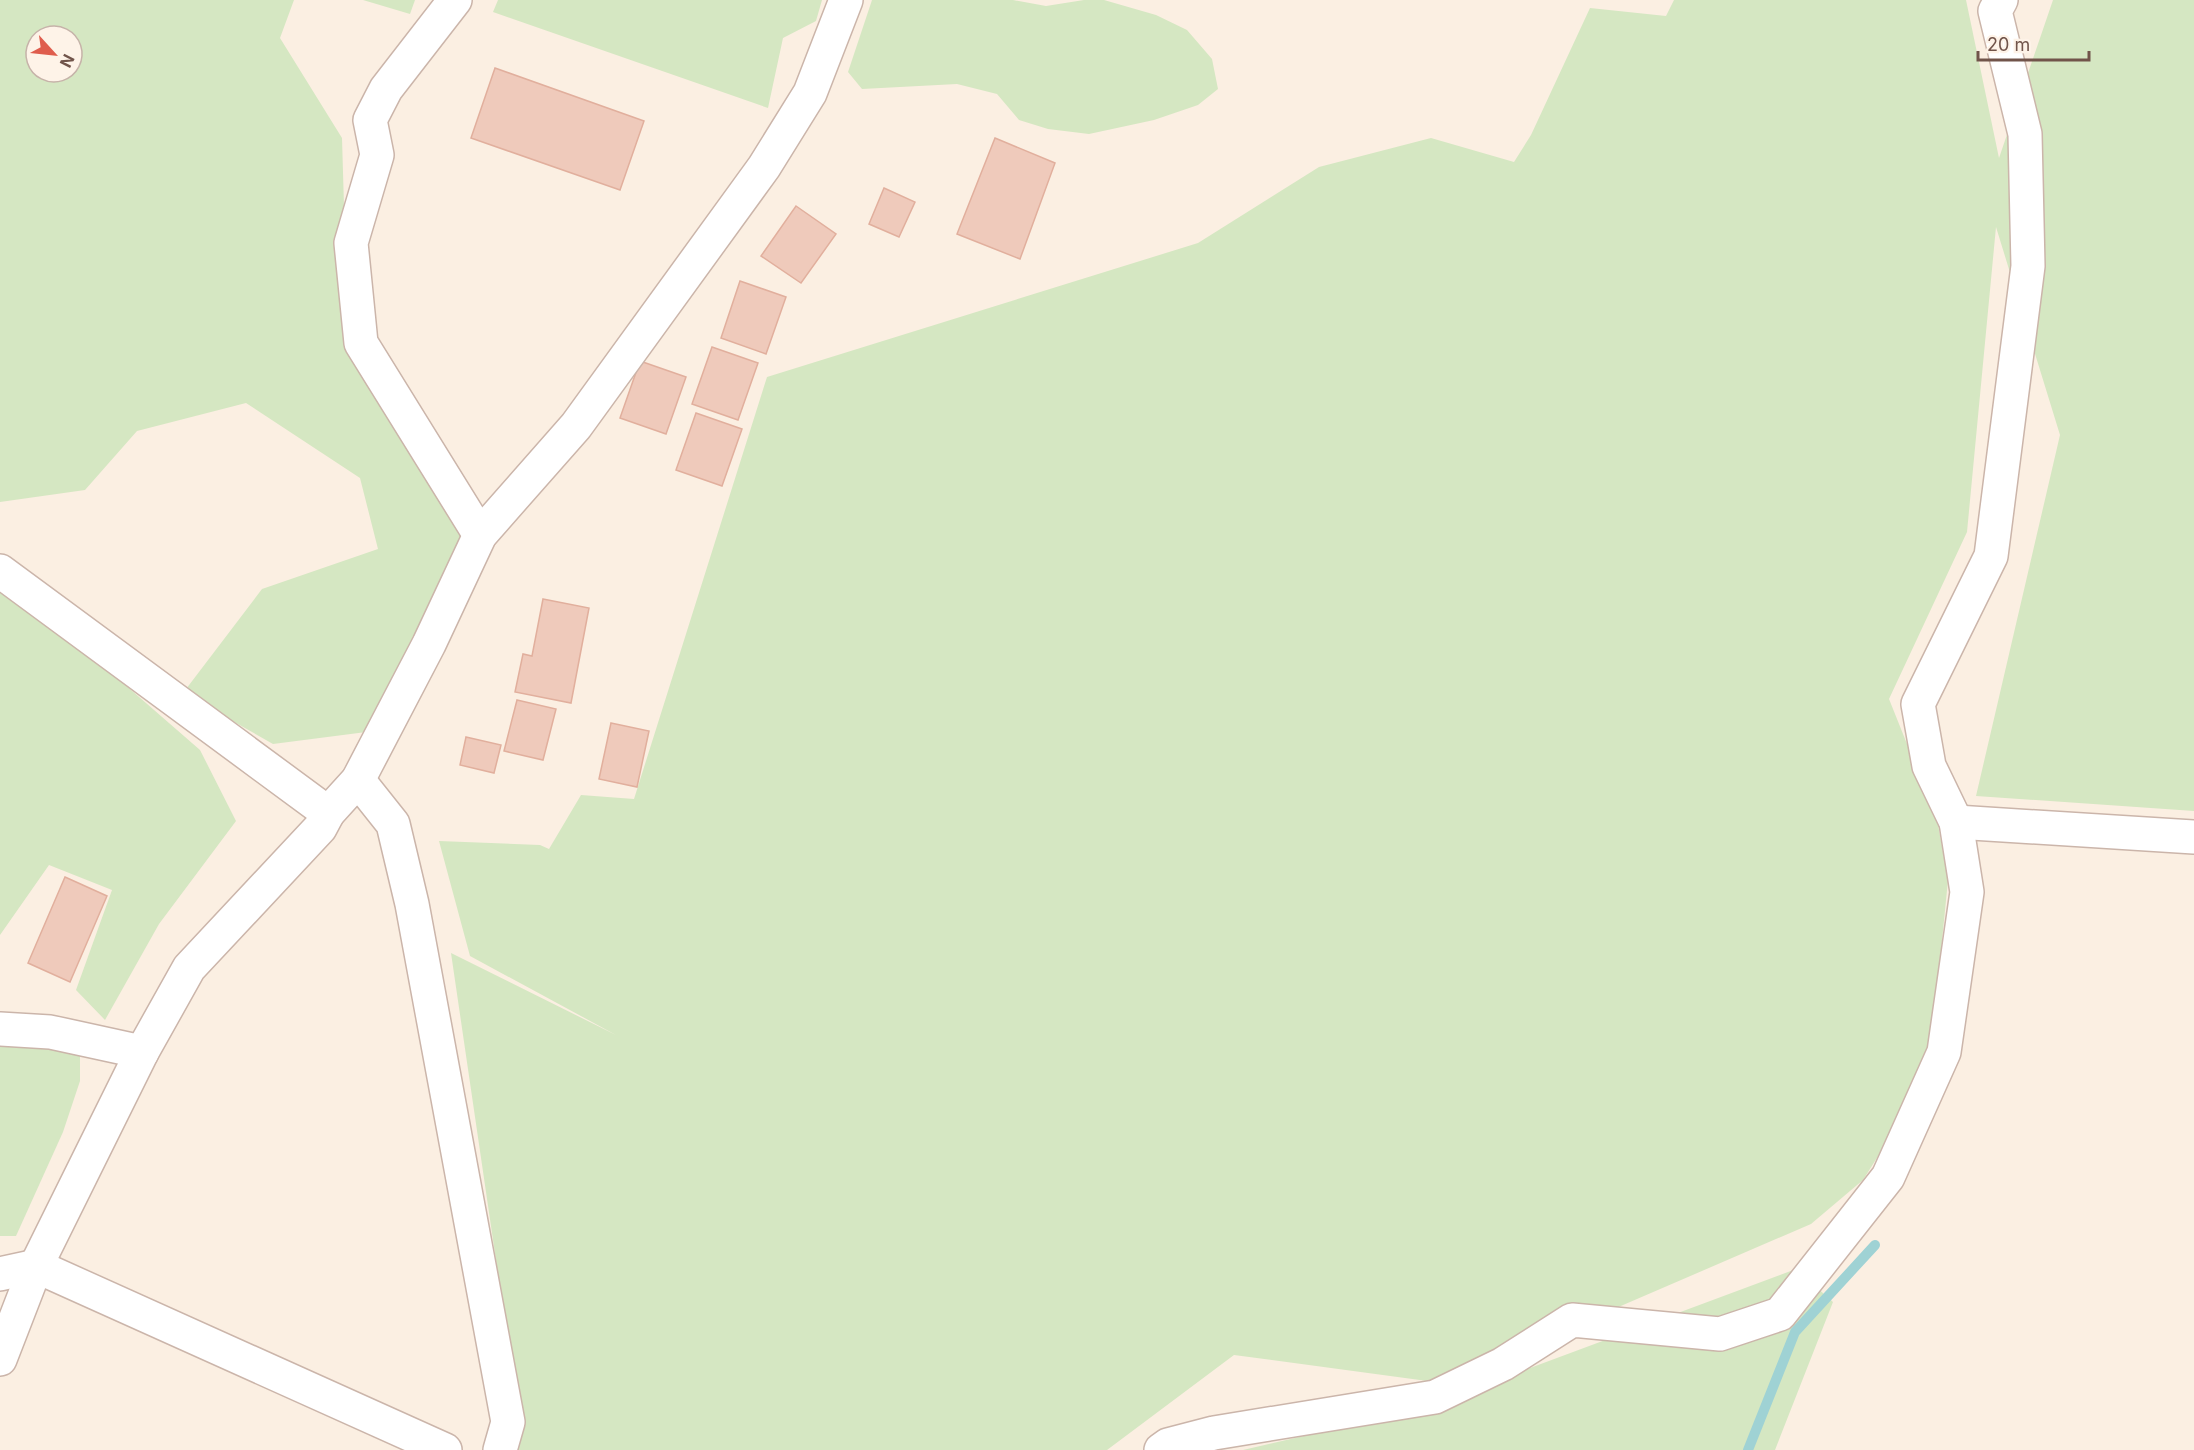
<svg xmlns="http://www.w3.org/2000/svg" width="2194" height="1450" font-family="Inter,sans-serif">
  <rect width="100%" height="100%" fill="#fbefe2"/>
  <g fill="#d5e7c2" fill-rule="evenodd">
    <path d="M0,0H294L280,38L342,138L348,343L471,536L374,731L273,744L183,693L262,589L378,549L360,478L246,403L137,431L85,490L0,502ZM36,36H72V72H36Z"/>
    <polygon points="363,0 415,0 410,14"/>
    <polygon points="498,0 822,0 816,21 783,38 768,108 493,12"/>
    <polygon points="872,0 1013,0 1046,6 1084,0 1104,0 1156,15 1187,30 1212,59 1218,89 1198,105 1154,120 1089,134 1048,129 1019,120 997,94 957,84 862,89 848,72"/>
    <polygon points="1674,0 1966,0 1999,158 2053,0 2194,0 2194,811 1976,796 2060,435 1996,227 1967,532 1889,699 1937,819 1948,880 1933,1032 1902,1118 1863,1180 1811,1224 1442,1383 1234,1355 1107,1450 509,1450 498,1274 451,953 616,1035 470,956 439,841 540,845 549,849 581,795 634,799 767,377 1198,243 1319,167 1431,138 1514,162 1531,135 1590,8 1666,16"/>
    <polygon points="0,576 200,750 236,821 159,924 105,1020 76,990 112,890 49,865 0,935"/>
    <polygon points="0,1040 80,1055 80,1081 63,1132 16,1236 0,1236"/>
    <polygon points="1796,1269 1833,1302 1775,1450 1243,1450 1417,1410"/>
  </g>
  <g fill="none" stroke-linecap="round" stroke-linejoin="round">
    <polyline stroke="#9fd2d4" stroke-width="10" points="1748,1450 1795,1332 1875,1245"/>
  </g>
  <g fill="#efcabb" stroke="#e1af9d" stroke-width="1.5">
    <polygon points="495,68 644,121 620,190 471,138"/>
    <polygon points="995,138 1055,163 1020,259 957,234"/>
    <polygon points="884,188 915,202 899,237 869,224"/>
    <polygon points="796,206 836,234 801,283 761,256"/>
    <polygon points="740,281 786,297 766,354 721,338"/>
    <polygon points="712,347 758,363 738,420 692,404"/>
    <polygon points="640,361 686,377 666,434 620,418"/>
    <polygon points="696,413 742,429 722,486 676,470"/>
    <polygon points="543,599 589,608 571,703 515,692 523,654 532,656"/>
    <polygon points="517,700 556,709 543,760 504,751"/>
    <polygon points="611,723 649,731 637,787 599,779"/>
    <polygon points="466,737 501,745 494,773 460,765"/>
    <polygon points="65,877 107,896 70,982 28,963"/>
  </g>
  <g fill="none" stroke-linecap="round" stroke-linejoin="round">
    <g stroke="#cbb5aa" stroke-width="36">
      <g id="minor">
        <polyline points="455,0 386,89 370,120 377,155 351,243 361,343 480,535"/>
        <polyline points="0,571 328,813"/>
        <polyline points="358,780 393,824 412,904 508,1422 500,1450"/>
        <polyline points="1956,822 2194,837"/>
        <polyline points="0,1029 50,1032 142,1052"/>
        <polyline points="0,1274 36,1266 445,1450"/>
        <polyline points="0,1359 36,1266 142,1052 189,968 320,828 328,813 358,780 429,644 480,535 576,426 764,167 810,93 846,0"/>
        <polyline points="1161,1450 1168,1445 1214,1433 1435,1397 1503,1364 1572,1320 1720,1334 1780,1314 1888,1177 1944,1052 1967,892 1956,822 1929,766 1918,704 1991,556 2028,266 2025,134 1995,11 2001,0"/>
      </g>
    </g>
    <use href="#minor" stroke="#fff" stroke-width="33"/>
  </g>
  <g transform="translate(54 54) rotate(117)"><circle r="28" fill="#fef3e8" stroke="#c6b3a9" stroke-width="1.5"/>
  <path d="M0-4.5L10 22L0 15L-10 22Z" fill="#df5d4d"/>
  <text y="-9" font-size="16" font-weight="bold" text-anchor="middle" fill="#71544a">N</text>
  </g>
  <path d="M1978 51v9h111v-9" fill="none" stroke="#71544a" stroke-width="3"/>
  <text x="1987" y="51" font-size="18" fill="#71544a" stroke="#fef3e8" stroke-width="4.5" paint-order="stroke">20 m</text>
</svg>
